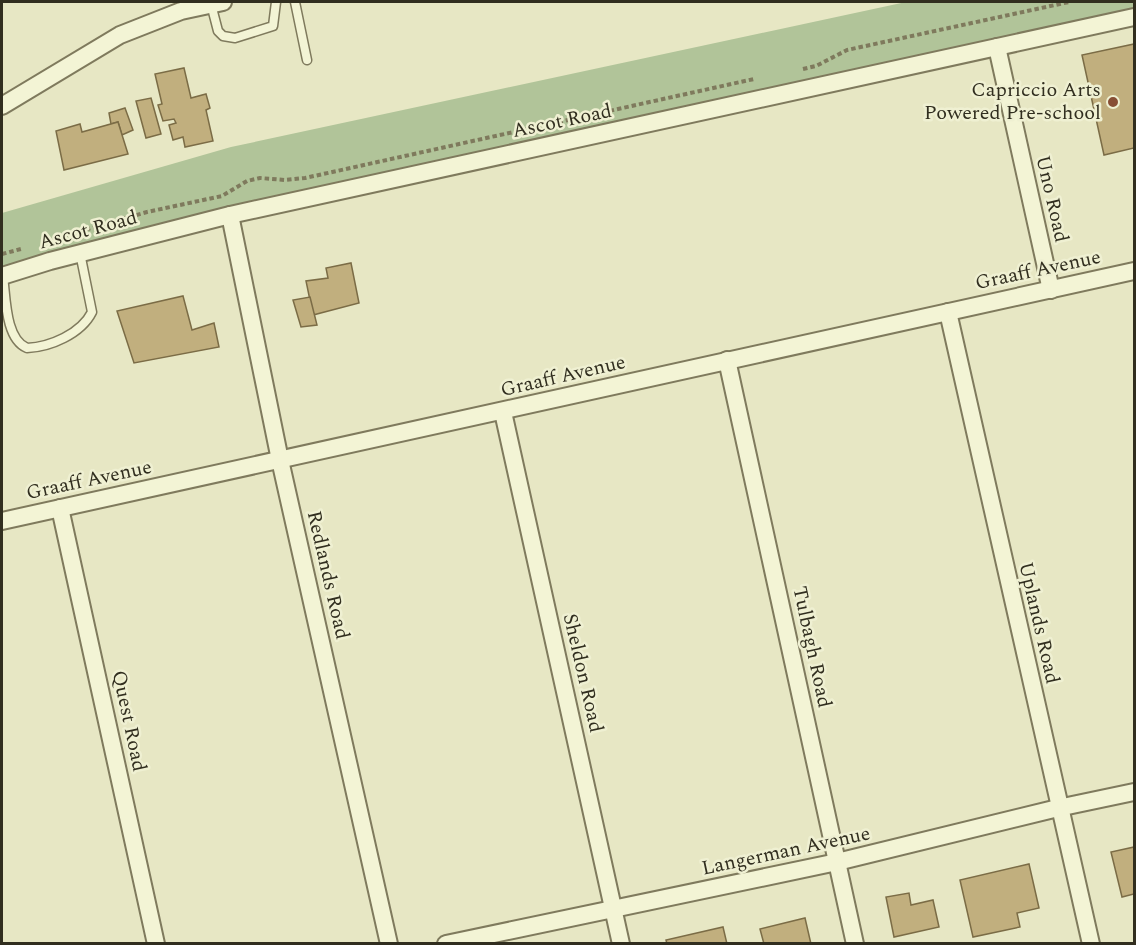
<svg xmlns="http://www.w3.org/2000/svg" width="1136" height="945" font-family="Spectral,serif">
  <rect width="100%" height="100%" fill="#e7e7c4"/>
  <polygon fill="#b1c499" points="906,2 1134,2 1134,17 230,215 2,276 2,213 231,147"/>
  <g fill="#c1af7e" stroke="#7b6c46" stroke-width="1.5">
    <polygon points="1134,44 1134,148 1104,155 1082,55"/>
    <polygon points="184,68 191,98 206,94 210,108 206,110 213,141 185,147 183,137 173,140 169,125 176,123 174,119 163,121 158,105 162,104 155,74"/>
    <polygon points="151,98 161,134 146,138 136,101"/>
    <polygon points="125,108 133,130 122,135 118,122 111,124 109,113"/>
    <polygon points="118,122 128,154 64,170 56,131 80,124 82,132"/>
    <polygon points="351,263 359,303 313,315 306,281 328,278 326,268"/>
    <polygon points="183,296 192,330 214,323 219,347 134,363 117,311"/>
    <polygon points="310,297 317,325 301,327 293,300"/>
    <polygon points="1134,847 1134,894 1122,897 1111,852"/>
    <polygon points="1029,864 1039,908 1017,913 1020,927 973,937 960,880"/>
    <polygon points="909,893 911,905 933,900 939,927 894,937 886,897"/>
    <polygon points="805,918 811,944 764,944 760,929"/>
    <polygon points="723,927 727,944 667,944 666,940"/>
  </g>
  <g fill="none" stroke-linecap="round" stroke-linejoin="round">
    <g stroke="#7f7a5d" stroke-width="11">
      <g id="lane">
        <polyline points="295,2 307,60"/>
        <polyline points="211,4 218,31 223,36 235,38 273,26 276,2"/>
        <path d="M3,276C6,297 5,339 27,348C50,347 81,334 92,312L80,253"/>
      </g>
    </g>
    <g stroke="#7f7a5d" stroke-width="20">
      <g id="street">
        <polyline points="997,47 1051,290"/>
        <polyline points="2,106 120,35 181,11 223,2"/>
        <polyline points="230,215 280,460 389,944"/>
        <polyline points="2,276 50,261 230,215 1134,17"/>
        <polyline points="948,312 1091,944"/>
        <polyline points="727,360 855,944"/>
        <polyline points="503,412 621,944"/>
        <polyline points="60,508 156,944"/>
        <polyline points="2,521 1134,271"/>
        <polyline points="446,944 837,862 1058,808 1134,792"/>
      </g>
    </g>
    <g stroke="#7f7a5d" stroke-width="4" stroke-dasharray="4.5 3" stroke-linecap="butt">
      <polyline points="803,69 816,66 847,50 1069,2"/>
      <polyline points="57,238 147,212 222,196 247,181 260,178 285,180 305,178 754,79"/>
      <polyline points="2,254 21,249"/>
    </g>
    <use href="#lane" stroke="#f3f4d5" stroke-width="8"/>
    <use href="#street" stroke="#f3f4d5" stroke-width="16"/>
  </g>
  <circle fill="#874e34" stroke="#eff0d2" stroke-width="2" cx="1113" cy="102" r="6"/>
  <g text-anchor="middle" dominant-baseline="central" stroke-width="5" stroke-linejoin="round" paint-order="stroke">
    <g font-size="20" fill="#312e1f" stroke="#eff0d2" text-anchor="end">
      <text x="1101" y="90">Capriccio Arts<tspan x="1101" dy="23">Powered Pre-school</tspan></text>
    </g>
    <g font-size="20" fill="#312e1f" stroke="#eff0d2">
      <text transform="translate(562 121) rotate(-12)">Ascot Road</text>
      <text transform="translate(1052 199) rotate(77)">Uno Road</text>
      <text transform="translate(88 230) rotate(-15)">Ascot Road</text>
      <text transform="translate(1038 270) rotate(-12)">Graaff Avenue</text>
      <text transform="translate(563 376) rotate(-13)">Graaff Avenue</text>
      <text transform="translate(89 480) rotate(-12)">Graaff Avenue</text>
      <text transform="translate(328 575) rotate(77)">Redlands Road</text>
      <text transform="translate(1039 623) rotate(77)">Uplands Road</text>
      <text transform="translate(812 647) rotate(78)">Tulbagh Road</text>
      <text transform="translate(583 673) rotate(77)">Sheldon Road</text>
      <text transform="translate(129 721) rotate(78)">Quest Road</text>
      <text transform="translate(786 851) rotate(-12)">Langerman Avenue</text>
    </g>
  </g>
  <rect width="1136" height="945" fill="none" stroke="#312e1f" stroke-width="6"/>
</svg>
